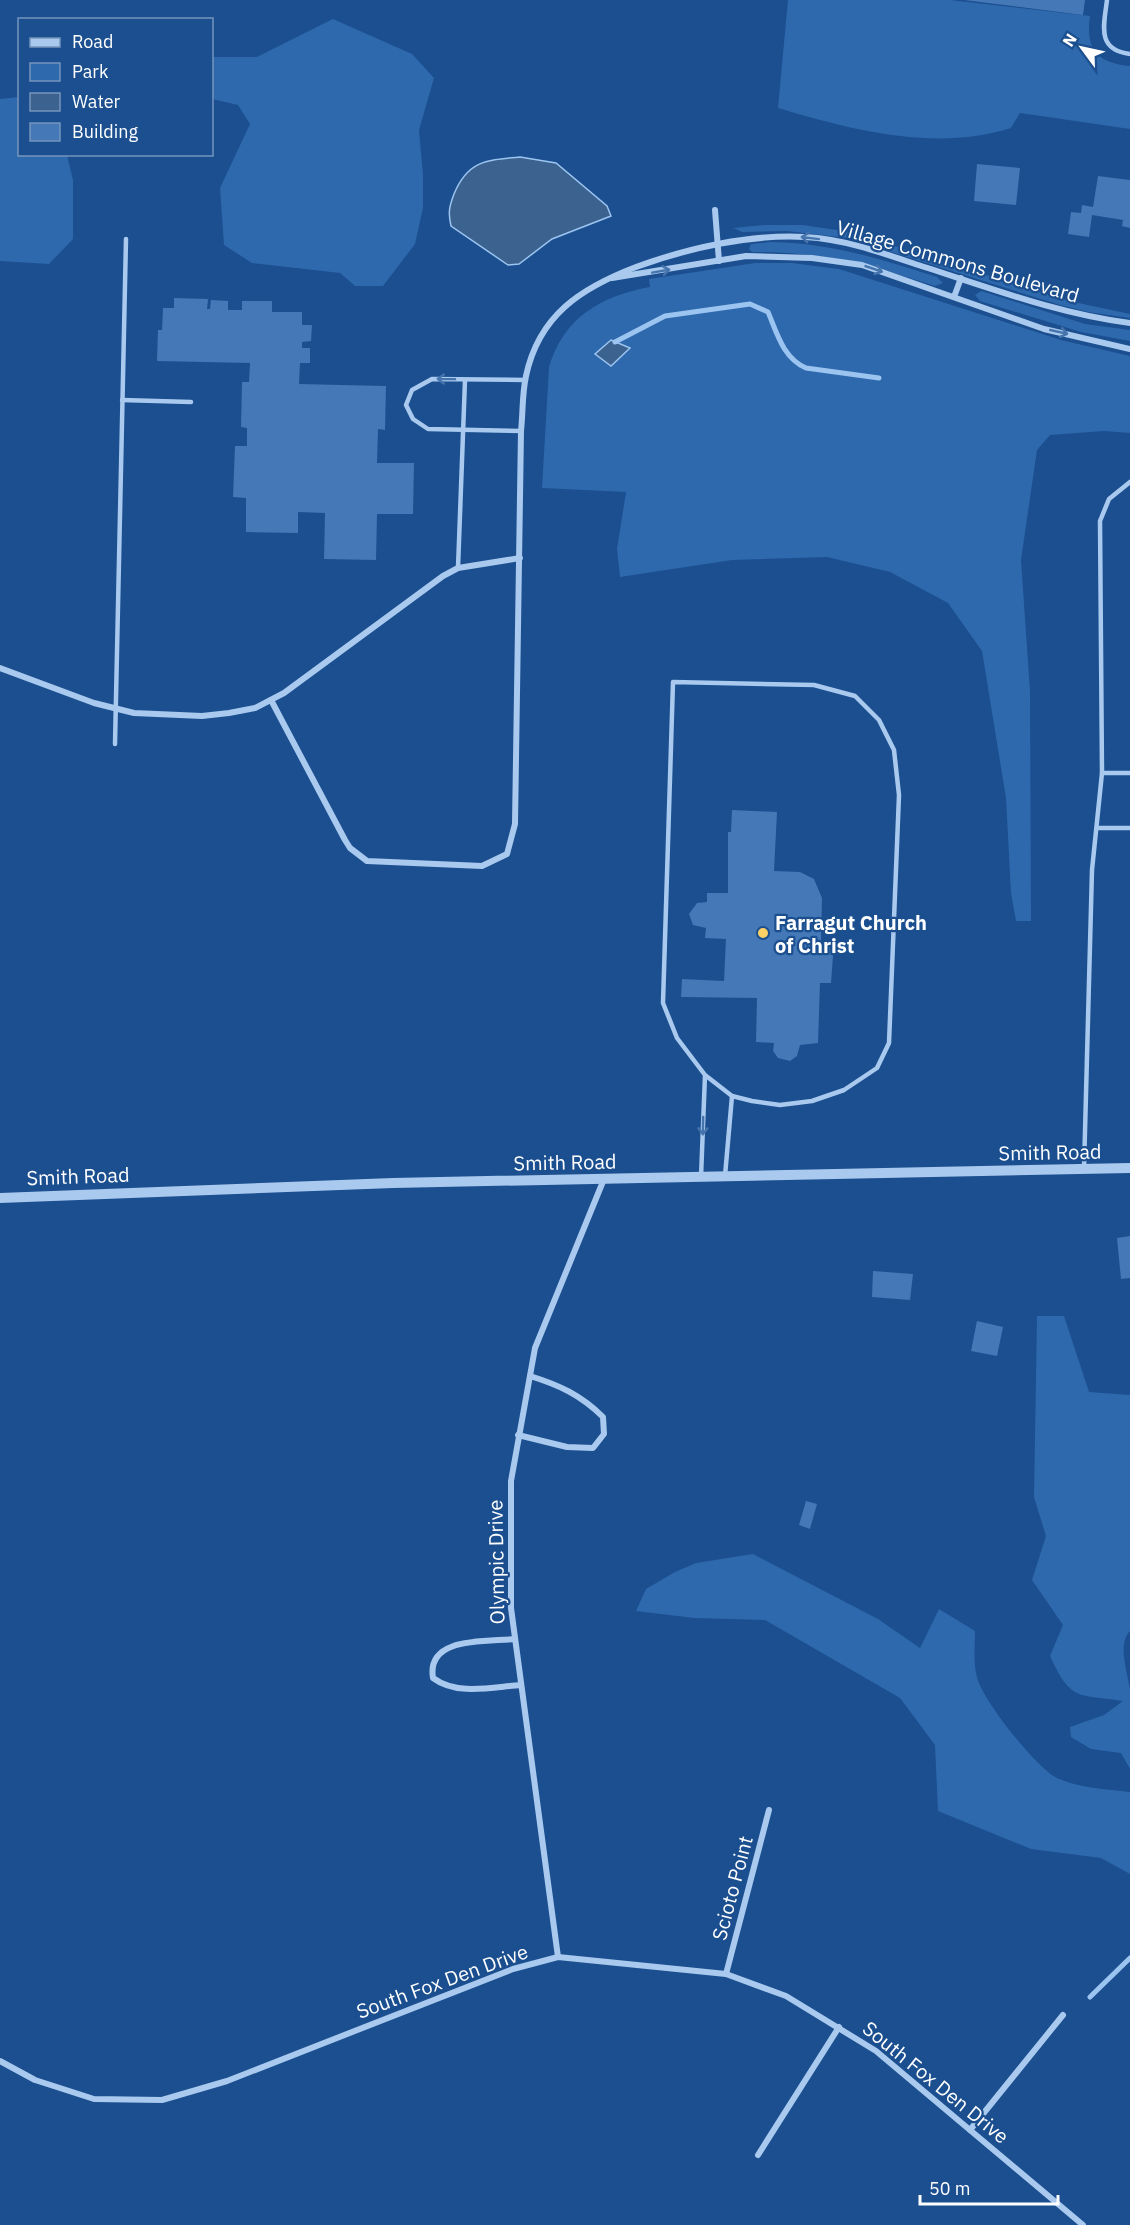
<svg xmlns="http://www.w3.org/2000/svg" width="1130" height="2225" font-family="'IBM Plex Sans',sans-serif">
  <rect width="100%" height="100%" fill="#1b4f8f"/>
  <g fill="#2e69ad">
    <path d="M788,0H950L1090,16C1085,50 1098,63 1130,66V129L1020,113L1011,128C936,152 852,130 778,108Z"/>
    <polygon points="333,19 412,54 434,78 419,130 423,175 423,208 415,244 383,286 355,286 340,273 252,263 224,245 220,188 250,124 238,105 212,99 212,57 257,57"/>
    <polygon points="19,97 20,154 67,155 73,180 73,239 49,264 0,261 0,99"/>
    <polygon points="764,225 803,225 850,232 1069,301 1130,314 1130,318 1088,312 1060,305 847,238 787,231 742,232 733,228"/>
    <path d="M771,242C830,243 882,259 937,277L943,283L935,286C867,264 825,252 752,252L749,249L751,244Z"/>
    <path d="M755,263H792L839,269L1061,340L1130,356V433L1104,431L1050,435L1037,450L1021,560L1030,691L1031,921H1016L1011,893L1006,798L982,651L948,603L890,572L827,557L732,560L620,577L617,549L626,492L542,488L549,367C564,317 601,296 650,287L649,279Z"/>
    <polygon points="981,291 1085,324 1130,330 1130,341 1081,332 980,301 975,295"/>
    <path d="M1037,1316H1064L1089,1392L1130,1395V1631C1117,1644 1128,1674 1130,1690C1130,1715 1130,1744 1130,1769L1121,1753L1091,1749L1071,1737L1070,1727L1104,1715L1123,1701C1078,1694 1071,1702 1050,1656L1063,1625L1032,1580L1046,1536L1034,1497Z"/>
    <path d="M753,1554L878,1619L920,1648L939,1609L975,1631C975,1645 973,1663 977,1677C982,1700 1036,1767 1057,1778C1078,1788 1107,1789 1130,1792V1874L1101,1858L1031,1849L938,1811L935,1745L900,1698L765,1620L694,1618L636,1611L646,1589L675,1572L696,1563Z"/>
  </g>
  <g fill="#3c6290" stroke="#9cc4f0" stroke-width="1.5">
    <path d="M520,157L556,163L607,206L611,216L552,239L519,264L508,265L451,226C448,213 449,207 454,194C468,160 487,160 520,157Z"/>
    <polygon points="611,340 630,348 611,366 595,354"/>
  </g>
  <g fill="none" stroke-linecap="round" stroke-linejoin="round">
    <g stroke="#9cc4f0" stroke-width="5">
      <path d="M615,342L665,316L750,304L768,312C777,333 783,358 806,368L879,378"/>
      <polyline points="1090,1997 1130,1958"/>
    </g>
  </g>
  <g fill="#4478b7">
    <polygon points="964,0 1085,0 1083,15"/>
    <polygon points="977,164 1020,168 1016,205 974,201"/>
    <polygon points="1098,176 1130,180 1130,228 1122,226 1123,220 1092,215 1089,237 1068,234 1071,212 1081,213 1082,205 1093,207"/>
    <polygon points="174,298 208,299 207,309 210,309 211,300 228,301 228,310 242,310 242,301 272,301 272,312 302,312 302,325 312,325 311,341 302,342 302,348 310,348 310,363 300,363 299,384 386,386 385,430 378,429 377,463 414,463 413,514 377,514 376,560 324,559 325,513 298,512 298,533 246,532 246,498 233,497 235,446 247,446 247,428 241,427 242,382 249,382 250,363 157,361 158,330 162,330 163,308 174,308"/>
    <polygon points="732,810 777,812 774,871 800,872 814,879 822,898 821,941 834,942 831,983 820,983 818,1043 800,1045 797,1056 790,1061 778,1058 773,1051 774,1043 756,1042 757,998 681,997 682,979 724,981 726,939 705,938 706,928 693,925 689,914 697,903 707,902 707,893 728,893 728,832 731,832"/>
    <polygon points="1130,1236 1130,1278 1121,1279 1117,1238"/>
    <polygon points="873,1271 913,1274 910,1300 872,1297"/>
    <polygon points="977,1321 1003,1327 997,1356 971,1351"/>
    <polygon points="806,1501 817,1504 810,1529 799,1525"/>
  </g>
  <g fill="none" stroke-linecap="round" stroke-linejoin="round">
    <g stroke="#a9c9ee" stroke-width="4.5">
      <path d="M1107,0C1104,25 1096,50 1130,54"/>
      <polyline points="122,400 191,402"/>
      <polyline points="521,431 428,429 413,419 406,405 412,390 432,379 526,380"/>
      <polyline points="458,568 465,380"/>
      <polyline points="115,744 126,239"/>
      <polyline points="1102,773 1130,773"/>
      <polyline points="1097,828 1130,828"/>
      <polyline points="1084,1169 1092,870 1102,773 1100,521 1109,499 1130,482"/>
      <polyline points="725,1176 732,1096"/>
      <polyline points="701,1177 705,1075 677,1038 663,1003 673,682 814,685 855,696 879,720 894,750 899,795 889,1043 877,1068 844,1090 812,1101 780,1105 752,1101 732,1096 705,1075"/>
    </g>
    <g stroke="#a9c9ee" stroke-width="6">
      <polyline points="715,210 719,261"/>
      <polyline points="612,278 746,256 812,258 862,265 1044,329 1130,349"/>
      <polyline points="954,297 961,278"/>
      <polyline points="0,668 94,703 134,713 202,716 229,713 255,708 284,693 443,576 458,568 520,558"/>
      <path d="M271,700L345,840L350,848L367,861L482,866L507,854L515,824L521,431C523,413 522,394 526,376C539,315 581,288 636,267C688,248 750,234 805,237C843,239 880,252 915,264C985,286 1057,314 1130,323"/>
      <path d="M518,1435L567,1447L593,1448L604,1434L603,1417C581,1395 559,1385 530,1376"/>
      <path d="M515,1639C487,1642 426,1636 433,1678C457,1696 492,1687 521,1685"/>
      <polyline points="558,1957 511,1608 511,1481 535,1348 604,1179"/>
      <polyline points="726,1974 769,1810"/>
      <polyline points="0,2061 35,2080 94,2099 162,2100 227,2081 513,1969 558,1957 726,1974 786,1996 876,2051 1083,2225"/>
      <polyline points="970,2130 1063,2015"/>
      <polyline points="758,2155 839,2027"/>
    </g>
    <polyline stroke="#a9c9ee" stroke-width="10" points="0,1198 393,1183 1130,1168"/>
  </g>
  <defs><path id="oneway-shaft" d="M-6 0H5M1.5-3L5.5 0L1.5 3" fill="none" stroke-width="1.6" stroke-linecap="round" stroke-linejoin="round" transform="scale(1.5)"/></defs>
  <g stroke="#4674ac">
    <use href="#oneway-shaft" transform="translate(810 238) rotate(-173)"/>
    <use href="#oneway-shaft" transform="translate(874 269) rotate(19)"/>
    <use href="#oneway-shaft" transform="translate(661 271) rotate(-10)"/>
    <use href="#oneway-shaft" transform="translate(1059 332) rotate(13)"/>
    <use href="#oneway-shaft" transform="translate(446 379) rotate(-179)"/>
    <use href="#oneway-shaft" transform="translate(703 1126) rotate(91)"/>
  </g>
  <circle fill="#ffd166" stroke="#1b4f8f" stroke-width="2" cx="763" cy="933" r="6"/>
  <g text-anchor="middle" dominant-baseline="central" stroke-width="4.5" stroke-linejoin="round" paint-order="stroke">
    <g font-size="20" fill="#fff" stroke="#1b4f8f">
      <text transform="translate(958 261) rotate(16)">Village Commons Boulevard</text>
      <text transform="translate(1050 1152) rotate(-1)">Smith Road</text>
      <text transform="translate(565 1162) rotate(-1)">Smith Road</text>
      <text transform="translate(78 1176) rotate(-2)">Smith Road</text>
      <text transform="translate(496 1562) rotate(-91)">Olympic Drive</text>
      <text transform="translate(732 1888) rotate(-75)">Scioto Point</text>
      <text transform="translate(442 1981) rotate(-20)">South Fox Den Drive</text>
      <text transform="translate(936 2082) rotate(39)">South Fox Den Drive</text>
    </g>
    <g font-size="20" font-weight="bold" fill="#fff" stroke="#1b4f8f" text-anchor="start">
      <text x="775" y="922">Farragut Church<tspan x="775" dy="23">of Christ</tspan></text>
    </g>
  </g>
  <rect x="18" y="18" width="195" height="138" fill="#1b4f8f" stroke="#7695bc" stroke-width="1.5"/>
  <rect x="30" y="38" width="30" height="9" fill="#a9c9ee" stroke="#7695bc" stroke-width="1.5"/>
  <text x="72" y="48" font-size="18" fill="#ffffff">Road</text>
  <rect x="30" y="63" width="30" height="18" fill="#2e69ad" stroke="#7695bc" stroke-width="1.5"/>
  <text x="72" y="78" font-size="18" fill="#ffffff">Park</text>
  <rect x="30" y="93" width="30" height="18" fill="#3c6290" stroke="#7695bc" stroke-width="1.5"/>
  <text x="72" y="108" font-size="18" fill="#ffffff">Water</text>
  <rect x="30" y="123" width="30" height="18" fill="#4478b7" stroke="#7695bc" stroke-width="1.5"/>
  <text x="72" y="138" font-size="18" fill="#ffffff">Building</text>
  <g transform="translate(1082 48) rotate(303)" stroke="#1b4f8f" stroke-width="4.5" paint-order="stroke">
  <path d="M0-4.5L10 22L0 15L-10 22Z" fill="#ffffff"/>
  <text y="-9" font-size="16" font-weight="bold" text-anchor="middle" fill="#ffffff">N</text>
  </g>
  <path d="M920 2195v9h138v-9" fill="none" stroke="#ffffff" stroke-width="3"/>
  <text x="929" y="2195" font-size="18" fill="#ffffff" stroke="#1b4f8f" stroke-width="4.5" paint-order="stroke">50 m</text>
</svg>
